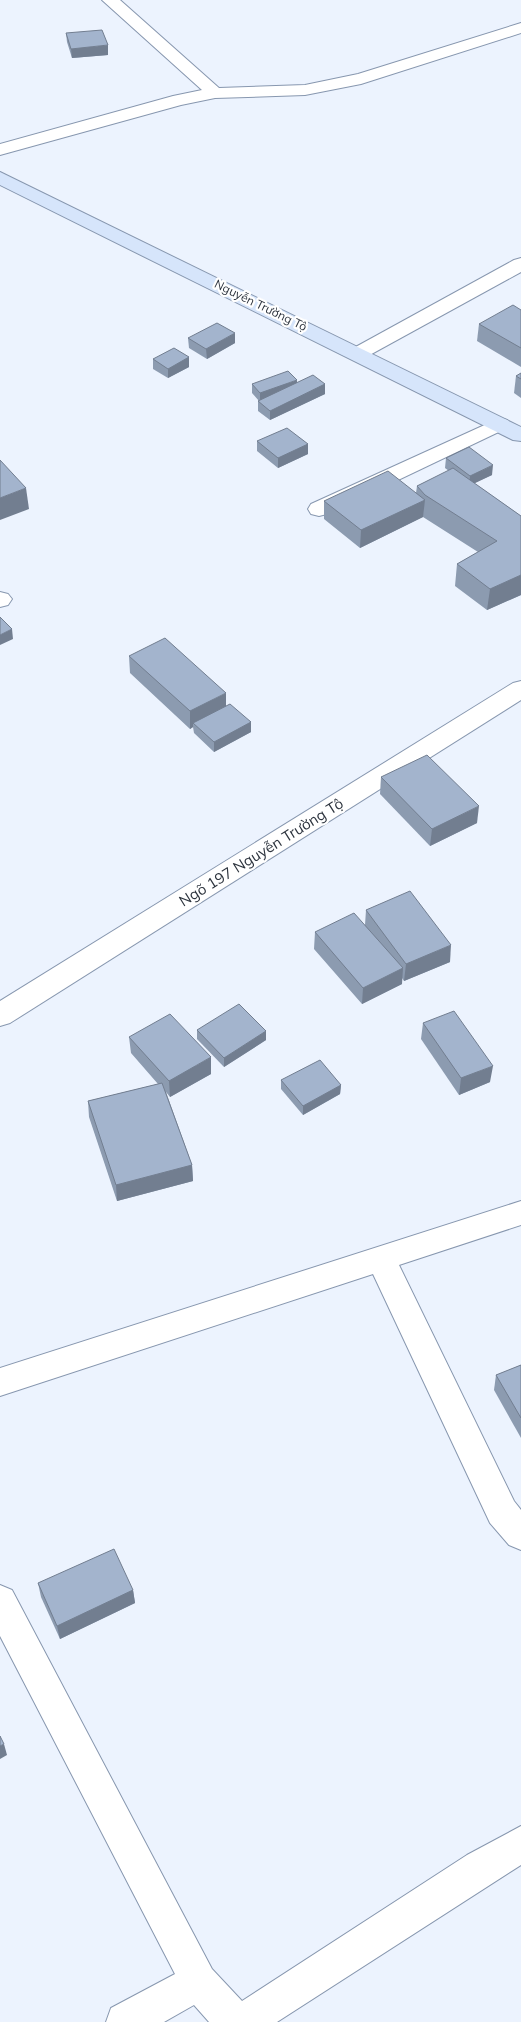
<svg xmlns="http://www.w3.org/2000/svg" width="521" height="2022" font-family="Mulish,sans-serif">
  <rect width="100%" height="100%" fill="#ecf3fe"/>
  <g fill="none" stroke-linecap="round" stroke-linejoin="round">
    <g stroke="#8797af" stroke-width="2">
      <g id="street">
        <polygon points="102,0 120,0 219,88 305,85 358,74 521,23 521,33 361,84 305,95 215,98 181,105 0,155 0,144 173,96 202,90"/>
        <polygon points="521,258 521,272 366,357 359,359 352,357 349,353 352,349 514,260"/>
        <polygon points="500,418 507,420 511,424 507,428 327,514 319,516 311,514 308,509 311,504"/>
        <polygon points="0,592 8,594 12,599 8,605 0,607"/>
        <polygon points="521,681 521,700 10,1023 0,1026 0,1001 513,683"/>
        <polygon points="521,1201 521,1225 399,1265 514,1501 521,1510 521,1550 509,1545 490,1523 373,1274 0,1396 0,1368"/>
        <polygon points="0,1585 12,1590 212,1969 242,2001 467,1855 521,1826 521,1865 277,2022 209,2022 194,2005 164,2022 106,2022 111,2008 175,1974 0,1636"/>
      </g>
    </g>
    <g stroke="#8797af" stroke-width="2">
      <polygon id="secondary" points="0,172 521,427 521,441 513,440 0,185"/>
    </g>
    <use href="#street" fill="#fff" fill-rule="evenodd"/>
    <use href="#secondary" fill="#d6e5fb" fill-rule="evenodd"/>
  </g>
  <g fill="#8c9bb0">
    <polygon points="66,33 108,55 72,58 67,42"/>
    <polygon points="521,310 521,367 477,341 479,324"/>
    <polygon points="188,338 235,343 207,359 189,348"/>
    <polygon points="189,357 189,367 168,378 153,369 153,359"/>
    <polygon points="521,373 521,398 514,393 516,376"/>
    <polygon points="297,383 325,384 325,394 270,420 258,411 258,401 259,401 252,393 252,384"/>
    <polygon points="257,441 308,444 308,454 278,468 257,451"/>
    <polygon points="446,458 492,475 474,483 521,516 521,595 487,610 455,586 457,564 478,552 423,517 360,548 324,519 324,501 416,493 417,486 449,471 445,468"/>
    <polygon points="129,656 226,706 251,722 251,732 214,752 194,733 193,727 190,729 130,673"/>
    <polygon points="381,777 477,823 430,846 380,794"/>
    <polygon points="366,910 450,962 404,981 402,978 402,984 362,1004 314,949 315,932 365,925"/>
    <polygon points="423,1023 490,1082 459,1095 421,1039"/>
    <polygon points="197,1030 266,1031 266,1040 224,1067 197,1039"/>
    <polygon points="129,1037 211,1074 170,1097 166,1092 192,1165 193,1181 117,1201 89,1117 88,1101 158,1084 131,1053"/>
    <polygon points="281,1080 341,1085 340,1094 303,1115 281,1089"/>
    <polygon points="521,1365 521,1438 494,1390 496,1375"/>
    <polygon points="38,1583 133,1590 135,1603 60,1639 41,1597"/>
  </g>
  <g fill="#727e90">
    <polygon points="108,45 108,55 72,58 71,49"/>
    <polygon points="235,333 235,343 207,359 206,349"/>
    <polygon points="189,357 189,367 168,378 168,369"/>
    <polygon points="297,380 297,390 260,402 260,393"/>
    <polygon points="325,384 325,394 270,420 270,411"/>
    <polygon points="308,444 308,454 278,468 278,458"/>
    <polygon points="493,465 492,475 469,486 470,476"/>
    <polygon points="26,488 29,509 0,520 0,498"/>
    <polygon points="425,500 423,517 360,548 361,530"/>
    <polygon points="521,575 521,595 487,610 490,589"/>
    <polygon points="12,629 13,639 0,645 0,635"/>
    <polygon points="226,693 226,710 193,723 193,727 190,729 190,711"/>
    <polygon points="251,722 251,732 214,752 214,742"/>
    <polygon points="479,806 477,823 430,846 432,829"/>
    <polygon points="451,945 450,962 404,981 406,964"/>
    <polygon points="403,968 402,984 362,1004 363,988"/>
    <polygon points="266,1031 266,1040 224,1067 224,1058"/>
    <polygon points="211,1057 211,1074 170,1097 169,1081"/>
    <polygon points="493,1066 490,1082 459,1095 461,1078"/>
    <polygon points="341,1085 340,1094 303,1115 303,1106"/>
    <polygon points="192,1165 193,1181 117,1201 116,1185"/>
    <polygon points="133,1590 135,1603 60,1639 57,1626"/>
    <polygon points="4,1744 7,1755 0,1759 0,1746"/>
  </g>
  <g fill="#a3b4cd" stroke="#727e90">
    <polygon points="102,30 108,45 71,49 66,33"/>
    <polygon points="513,305 521,310 521,348 479,324"/>
    <polygon points="217,323 235,333 206,349 188,338"/>
    <polygon points="174,348 189,357 168,369 153,359"/>
    <polygon points="288,371 297,380 260,393 252,384"/>
    <polygon points="521,373 521,379 516,376"/>
    <polygon points="313,375 325,384 270,411 258,401"/>
    <polygon points="287,428 308,444 278,458 257,441"/>
    <polygon points="469,447 493,465 470,476 446,458"/>
    <polygon points="0,460 26,488 0,498"/>
    <polygon points="453,468 521,516 521,575 490,589 457,564 497,541 425,495 417,486"/>
    <polygon points="388,471 425,500 361,530 324,501"/>
    <polygon points="0,617 12,629 0,635"/>
    <polygon points="165,638 226,693 190,711 129,656"/>
    <polygon points="230,704 251,722 214,742 193,723"/>
    <polygon points="427,755 479,806 432,829 381,777"/>
    <polygon points="410,891 451,945 406,964 366,910"/>
    <polygon points="354,913 403,968 363,988 315,932"/>
    <polygon points="239,1004 266,1031 224,1058 197,1030"/>
    <polygon points="454,1011 493,1066 461,1078 423,1023"/>
    <polygon points="170,1014 211,1057 169,1081 129,1037"/>
    <polygon points="320,1060 341,1085 303,1106 281,1080"/>
    <polygon points="162,1083 192,1165 116,1185 88,1101"/>
    <polygon points="521,1365 521,1418 496,1375"/>
    <polygon points="114,1549 133,1590 57,1626 38,1583"/>
    <polygon points="0,1736 4,1744 0,1746"/>
  </g>
  <g text-anchor="middle" dominant-baseline="central" stroke-width="4.5" stroke-linejoin="round" paint-order="stroke">
    <g font-size="12" fill="#2d343e" stroke="#fff">
      <text transform="translate(261 305) rotate(26)">Nguyễn Trường Tộ</text>
    </g>
    <g font-size="15" fill="#2d343e" stroke="#fff">
      <text transform="translate(261 852) rotate(-32)">Ngõ 197 Nguyễn Trường Tộ</text>
    </g>
  </g>
</svg>
